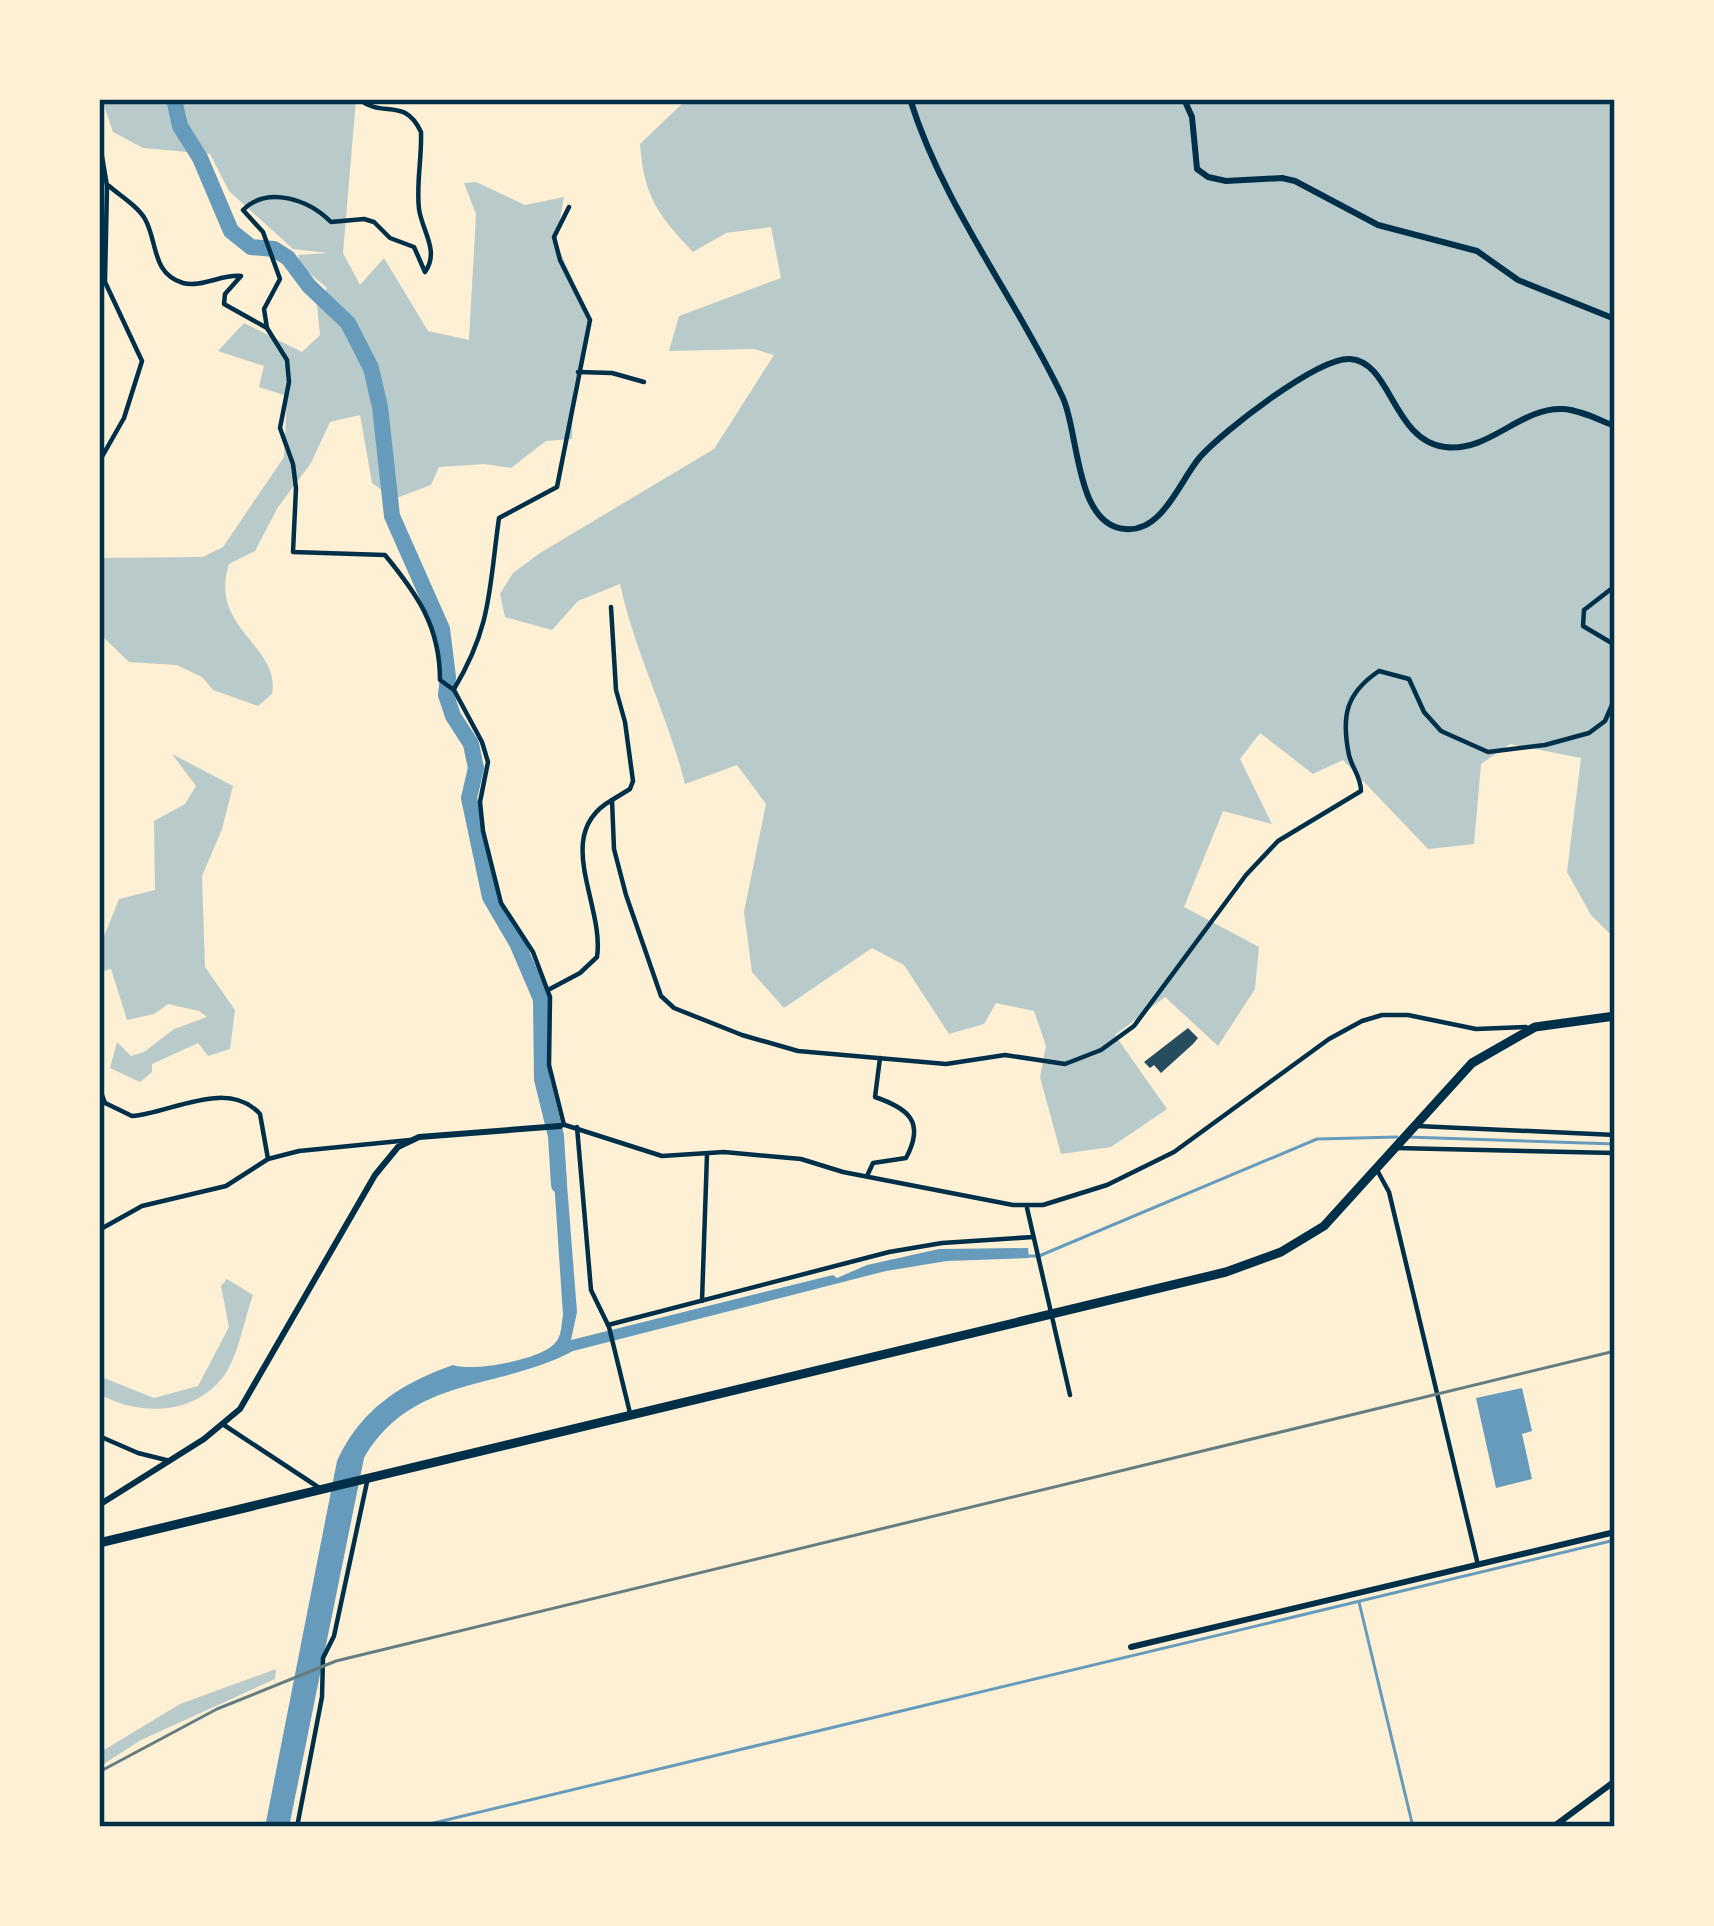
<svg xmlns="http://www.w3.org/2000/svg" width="1714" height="1926" font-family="'Open Sans',sans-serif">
  <rect width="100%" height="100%" fill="#fdf0d5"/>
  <g fill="#b9caca">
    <path d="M102,99H356L343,253L360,285L384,258L428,331L469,340L476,214L464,183L476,182L525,205L564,197L556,242L590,320L573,392L572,439L546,441L511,468L484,464L439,467L431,485L394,499L372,483L360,415L330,422L311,463L278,507L255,551L229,564C208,629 281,645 272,694L258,706L213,690L202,677L177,665L129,662L99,633V558L203,557L223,547L284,457L287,396L259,387L264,366L218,351L244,323L302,352L320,335L317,305L327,288L301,266L298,255L328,253L293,249L229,191L210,154L143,148L113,132Z"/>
    <path d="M687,99H1615V939L1591,915L1567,872L1581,758L1510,744L1481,764L1474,844L1428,849L1343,760L1313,774L1260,733L1240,759L1272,824L1223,811L1184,907L1259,947L1255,989L1218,1046L1165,997L1115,1035L1167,1109L1111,1147L1061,1154L1040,1077L1046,1046L1034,1011L996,1003L984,1024L949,1034L904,965L872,948L784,1008L752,972L744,912L766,804L737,765L685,784C668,716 635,653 620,584L578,601L552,630L505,617L500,594L513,573L540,553L714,449L774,355L754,349L669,351L679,316L781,278L771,227L726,233L693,252C658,215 644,197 640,144Z"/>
    <polygon points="172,754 233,786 222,829 202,876 205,967 235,1010 230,1049 208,1056 198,1043 152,1064 152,1072 140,1082 110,1068 117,1042 131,1056 144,1052 174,1029 207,1017 199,1011 168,1004 154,1014 127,1020 111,969 99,972 99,949 119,899 155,890 154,821 185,804 196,786"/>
    <path d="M227,1279L253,1295C244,1319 239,1356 223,1377C193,1416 138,1416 99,1394V1376L154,1398L198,1386L229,1327L221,1286Z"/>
    <polygon points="276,1669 275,1679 141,1740 99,1767 99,1753 180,1704"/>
  </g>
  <g fill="#669bbc">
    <path d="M565,1159L577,1312L571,1340L833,1275L837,1278L867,1265L939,1249L1028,1248L1029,1258L947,1261L886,1271L573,1351C498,1391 412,1375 364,1458L289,1827H265L337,1461C360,1410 401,1383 453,1365C472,1372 541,1360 555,1343C562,1336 561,1325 563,1315L553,1165Z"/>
    <polygon points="1522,1388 1532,1431 1522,1434 1532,1479 1496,1488 1476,1398"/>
  </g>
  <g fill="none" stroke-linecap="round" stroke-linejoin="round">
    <g stroke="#669bbc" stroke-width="3">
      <polyline points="1407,1137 1615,1144"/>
      <polyline points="1029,1256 1039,1256 1317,1139 1397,1137"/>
      <polyline points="1359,1602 1413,1827"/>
      <polyline points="417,1827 1615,1540"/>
    </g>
    <polyline stroke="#669bbc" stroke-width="16" points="174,99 180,126 200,158 231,231 251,247 274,249 288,258 309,286 348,323 371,368 380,407 392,516 442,629 448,677 446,695 453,716 471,744 476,768 469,798 490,897 517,943 541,999 542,1079 556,1136 559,1185"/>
  </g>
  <polygon fill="#264d5e" points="1188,1028 1198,1038 1193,1044 1161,1073 1154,1065 1150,1068 1144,1062"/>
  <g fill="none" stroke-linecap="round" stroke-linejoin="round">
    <g stroke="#003049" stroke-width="4.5">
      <path d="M359,99C383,119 404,96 421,132C422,158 416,184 419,209C422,231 440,251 425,272L414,247L390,238L374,222L364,219L331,222C309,200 268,185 243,210L263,232L280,279L264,309L267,328L287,360L289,382L280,428L293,464L296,488L293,552L385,555C417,594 440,626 440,680L454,690L482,742L488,762L480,802L483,831L501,903L533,952L550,997L549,1065L564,1125"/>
      <polyline points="99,139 107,186 105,282 142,361 124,418 99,462"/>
      <path d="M109,186C119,195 138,206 145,219C158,242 151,273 183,283C201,288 222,274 241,276L225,294L224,304L267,328"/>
      <polyline points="578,372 612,373 644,382"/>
      <polyline points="1615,586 1584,610 1583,626 1615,645"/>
      <polyline points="611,607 616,690 625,722 633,781 630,789 612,800"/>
      <path d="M454,689C492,626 489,588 499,518L557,487L590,320L560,260L554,237L569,207"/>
      <path d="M548,990L580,973L597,957C605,905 551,834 612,800L614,849L626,895L661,996L674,1008L742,1035L798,1051L946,1064L1005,1055L1065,1064L1101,1050L1134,1026L1246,875L1278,841L1361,791C1361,777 1352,768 1349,755C1341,716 1346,693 1379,671L1409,679L1424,712L1441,731L1488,752L1545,745L1589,733L1605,721L1615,698"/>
      <polyline points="99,1087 105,1103"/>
      <path d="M99,1100L132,1116C171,1113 227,1078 260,1114L268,1159"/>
      <polyline points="565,1125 662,1156 724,1152 801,1159 843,1172 1013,1205 1043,1205 1107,1185 1174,1152 1329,1039 1362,1021 1382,1015 1408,1015 1476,1029 1526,1027"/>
      <polyline points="1417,1126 1615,1135"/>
      <polyline points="577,1127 591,1290 609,1327 630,1413"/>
      <polyline points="1396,1148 1615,1153"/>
      <polyline points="1377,1170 1389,1192 1478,1565"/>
      <path d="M867,1176L873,1163L906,1158C926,1121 907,1108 875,1097L880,1058"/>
      <polyline points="1027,1208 1070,1395"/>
      <polyline points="99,1230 142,1206 226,1186 268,1159 299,1151 410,1140"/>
      <polyline points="702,1301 707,1154"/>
      <polyline points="608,1325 889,1252 942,1243 1033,1237"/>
      <polyline points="224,1425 318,1487"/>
      <polyline points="99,1436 138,1453 170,1461"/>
      <polyline points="297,1827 322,1697 323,1658 334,1636 367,1482"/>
    </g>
    <g stroke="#003049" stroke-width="6">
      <path d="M910,99C944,208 1015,296 1063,398C1079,433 1075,525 1125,529C1137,530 1149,525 1158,516C1175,500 1185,475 1200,457C1222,432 1318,357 1350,359C1391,361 1393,441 1445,447C1489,453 1520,407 1563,409C1580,410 1599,420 1615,426"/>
      <polyline points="1184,99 1192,117 1197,169 1208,177 1226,181 1282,178 1295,181 1378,225 1477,251 1518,280 1615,319"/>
      <polyline points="99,1505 204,1439 240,1409 375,1175 398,1147 419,1137 560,1126"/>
      <polyline points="1131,1647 1615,1532"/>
      <polyline points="1553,1827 1615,1781"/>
    </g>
    <polyline stroke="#003049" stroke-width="9" points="99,1543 1226,1272 1281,1252 1324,1226 1472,1063 1535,1027 1615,1016"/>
    <polyline stroke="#657d81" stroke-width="3" points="99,1772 217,1709 336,1661 1615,1351"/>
  </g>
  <rect width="1714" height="1926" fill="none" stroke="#fdf0d5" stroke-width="204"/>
  <rect x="102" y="102" width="1510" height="1722" fill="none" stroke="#003049" stroke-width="4.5"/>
</svg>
